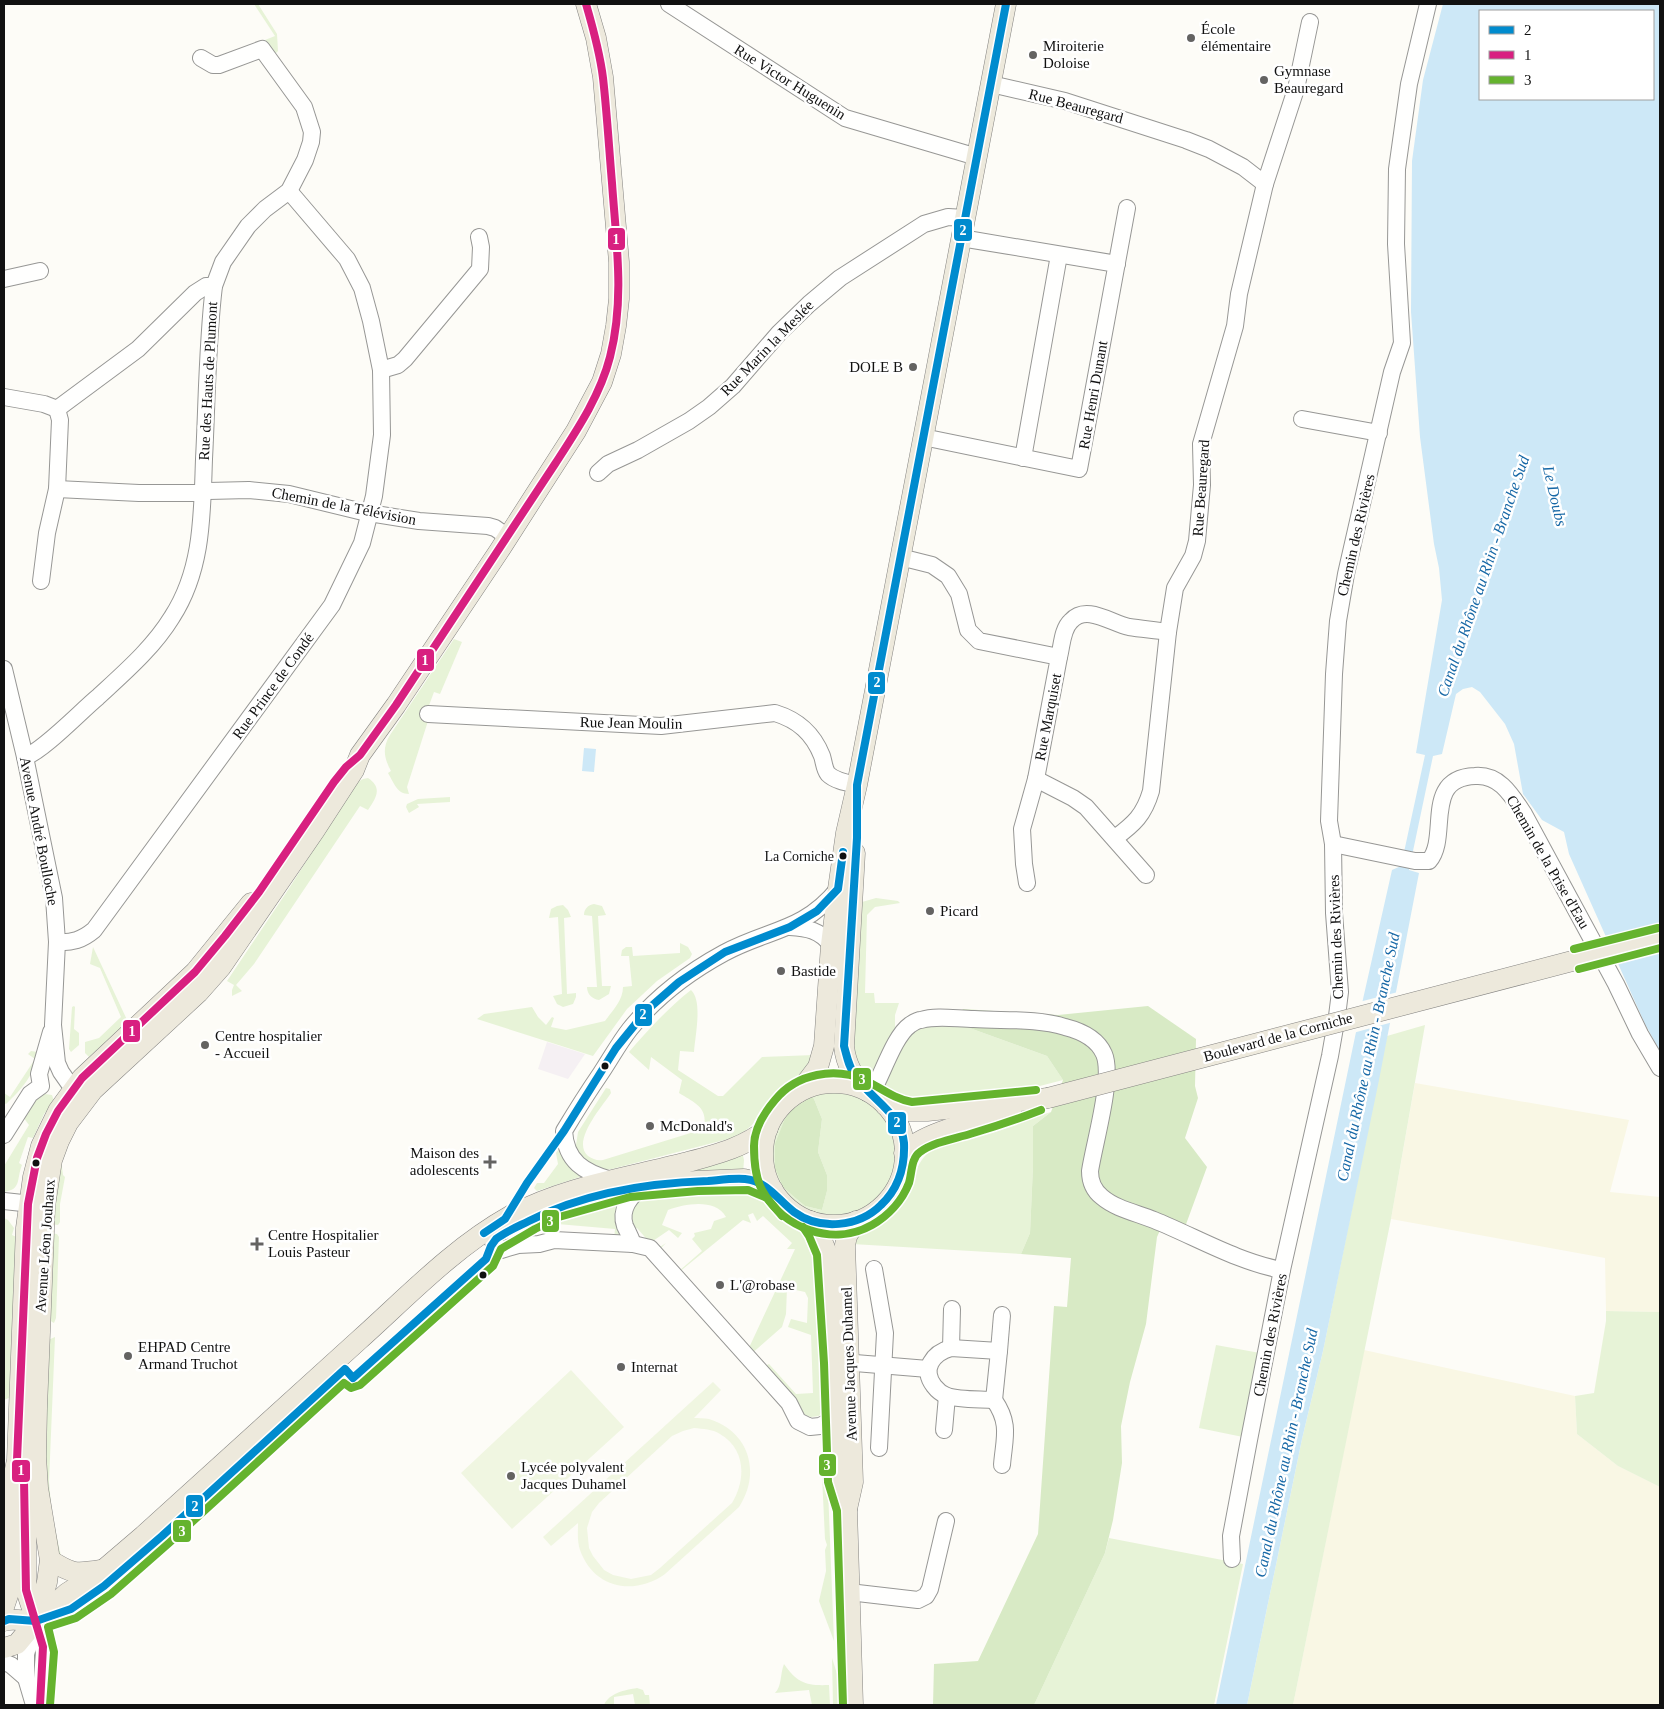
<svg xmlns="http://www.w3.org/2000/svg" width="1664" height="1709" font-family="'Times New Roman',serif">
  <rect width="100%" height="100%" fill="#fdfcf7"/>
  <polygon fill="#f5f0f3" points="547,1042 585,1054 568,1079 538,1069"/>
  <g fill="#f9f7e4">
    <polygon points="1415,1083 1629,1120 1610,1192 1660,1197 1660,1312 1606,1311 1605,1258 1391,1219"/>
    <polygon points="1364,1350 1575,1396 1577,1434 1618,1466 1660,1487 1660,1705 1293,1705"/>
  </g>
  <g fill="#e7f3d7" fill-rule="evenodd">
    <polygon points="254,4 258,4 277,34 278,51 275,54 265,40 275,36"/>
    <path d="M454,639L462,642L440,694L434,692L424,719L428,721L407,787L409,794C397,794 394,783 388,773L391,771C384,758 382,748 390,735Z"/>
    <path d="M368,778C383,788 376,798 368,810L360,806L254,964L236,985L242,991L232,996V990L234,985L227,981L288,890L356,783L363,779Z"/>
    <polygon points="450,797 450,802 417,804 419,807 409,813 406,807 407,804 418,799"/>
    <polygon points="876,898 898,901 900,903 875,907 867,915 865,993 874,993 875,1003 899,1003 895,1015 895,1029 871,1079 862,1070 855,1055 852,1018 862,902"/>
    <path d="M594,904L602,906L606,915L598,916L602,986H611L609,994L599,1000C592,999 587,994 587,987H597L592,916L584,915C584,909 588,905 594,904Z"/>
    <polygon points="563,905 568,910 571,917 564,918 567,994 576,993 576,997 573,1004 563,1007 557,1004 553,996 562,994 558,917 549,918 551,909 557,906"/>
    <path d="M680,943L688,947L692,954L690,958L657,981L627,1009L593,1056L477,1019L484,1014L532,1007L538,1017L546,1025L552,1017L554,1018L551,1027L566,1030L605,1021C613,1010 623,1000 623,987L632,986L629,956H621L622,950L626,947H632L633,956L680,953Z"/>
    <polygon points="93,947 128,1022 89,1057 85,1053 85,1042 99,1038 121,1017 100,968 90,964"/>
    <path d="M691,990C703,1001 695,1036 694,1052L680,1051L678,1070L718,1096H723L762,1057L814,1055L802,1074L775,1094L752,1125L745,1131L732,1138L612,1169L603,1170L587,1163L576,1150V1145L578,1132L606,1088L610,1089L611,1093C602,1107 571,1141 588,1156C593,1159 597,1161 603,1160L697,1131L704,1126C708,1107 693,1102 679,1093L682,1080L651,1057L649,1070L629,1052C648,1030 668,1008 691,990Z"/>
    <polygon points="74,1006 75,1007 74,1029 79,1033 79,1045 71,1052 69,1049 72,1007"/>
    <polygon points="953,1022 1047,1056 1063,1080 1032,1088 906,1102 898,1099 882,1086 903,1040 920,1025"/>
    <polygon points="1425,1025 1391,1219 1293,1705 1247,1705 1302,1439 1323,1351 1387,1036"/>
    <path d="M31,1051L38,1052C35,1074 22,1089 6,1104L4,1103V1093L10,1097L35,1059L28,1054Z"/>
    <path d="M831,1090C925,1093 912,1224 828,1217C812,1216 796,1209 785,1196C748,1154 778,1096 831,1090ZM814,1099L822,1119L818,1152L827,1175V1191L822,1210L805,1206L783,1187Z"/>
    <path d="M45,1094L52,1095L54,1101L44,1114L33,1138L28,1137L19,1163L22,1165C16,1180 22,1189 4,1192V1166L29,1125L23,1117L33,1102Z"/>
    <path d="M1051,1112L1033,1126V1166L1030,1233L1021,1254L852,1244C864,1228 884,1224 897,1208C912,1189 913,1162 934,1148Z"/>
    <polygon points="561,1146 583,1176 537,1191 534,1188 537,1183 544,1183 558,1164 556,1153"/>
    <polygon points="742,1151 744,1160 743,1174 645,1181"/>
    <polygon points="61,1160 63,1175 65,1177 60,1204 60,1222 58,1225 50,1224"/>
    <path d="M739,1188L756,1192L781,1220L809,1236L814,1243L818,1258L824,1408L819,1416L811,1417L804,1415L764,1370L765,1366L769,1364L796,1394L813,1393L811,1335L788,1327L791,1319L807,1323L808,1298L805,1292L787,1288L786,1314L782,1327L750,1355L747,1352L795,1249H787L792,1243L763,1216L757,1221L753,1213L748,1215L751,1223L743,1220L678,1273L657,1249L666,1243L659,1250L679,1271L702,1251L692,1239L695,1236L694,1233L711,1229L714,1221L726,1217C715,1198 685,1204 668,1210L662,1225L682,1233L678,1238L669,1230L650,1243L637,1228L635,1229L633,1227L629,1213L633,1203L646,1193Z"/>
    <polygon points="620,1196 623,1198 621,1237 614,1239 615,1229 546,1223 544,1232 525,1231 569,1211"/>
    <polygon points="4,1218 8,1220 14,1228 12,1235 19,1238 11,1397 4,1400"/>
    <polygon points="50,1233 57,1234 59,1237 56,1318 54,1323 49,1320"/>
    <polygon points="1606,1311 1660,1312 1660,1487 1618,1466 1577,1434 1575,1396 1594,1393 1606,1321"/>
    <polygon points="55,1337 49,1482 52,1515 61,1556 60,1561 42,1473 48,1340"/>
    <polygon points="1216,1345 1260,1353 1243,1437 1199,1428"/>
    <polygon points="826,1438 834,1641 819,1601 826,1571 825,1550 827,1545 825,1539 821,1455"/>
    <polygon points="1109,1538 1243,1564 1214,1705 1034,1705 1105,1553"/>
    <polygon points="832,1658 840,1683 841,1705 833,1705"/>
    <path d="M784,1664C797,1683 807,1686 829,1685L830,1705H812L809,1690L775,1693C782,1686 780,1674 784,1664Z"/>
    <path d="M637,1688L643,1690L645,1695H649L650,1705H635L633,1694L614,1697V1705H604C609,1693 625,1690 637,1688Z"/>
  </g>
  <g fill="#d8eac5">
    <polygon points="1148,1006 1196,1039 1195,1086 1198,1098 1185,1138 1207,1167 1185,1227 1165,1219 1157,1237 1146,1324 1130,1382 1121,1426 1122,1463 1113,1520 1105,1553 1034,1705 933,1705 934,1664 978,1661 1038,1534 1054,1306 1067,1307 1071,1258 1021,1254 1030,1233 1033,1166 1033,1126 1051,1112 1063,1080 1047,1056 953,1022 963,1009 1058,1015"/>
    <polygon points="811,1097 814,1099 822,1119 818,1152 827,1175 827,1191 822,1210 805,1206 792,1195 783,1187 775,1168 775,1144 784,1121 790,1111"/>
  </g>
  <g fill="#f0f6e1" fill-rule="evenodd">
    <polygon points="571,1370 624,1427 512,1529 461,1473"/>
    <path d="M713,1382L721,1390L694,1418C698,1418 704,1418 709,1419C750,1432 761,1473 739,1507L665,1574C634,1596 594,1589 580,1550C577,1541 578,1532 578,1523L551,1546L543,1537ZM694,1428C703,1429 712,1429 720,1434C746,1449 746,1480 732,1503L660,1568L651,1575L631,1579L613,1575L604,1570L593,1556L589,1548L587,1528L592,1512L599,1503L672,1436L683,1431Z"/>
  </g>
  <g fill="#cde8f7" fill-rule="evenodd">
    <path d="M1443,4H1660V1051L1645,1024L1569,854L1564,832L1542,820L1523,794L1514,744L1505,724L1480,692L1472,687L1463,689L1456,694L1442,754L1433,756L1409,870L1419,873L1379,1080L1323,1351L1302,1439L1247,1705H1216L1361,1008L1392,870L1401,866L1425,755L1416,753L1442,600L1439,568L1434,544L1420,437L1411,312L1412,161L1423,80ZM1480,11H1653V99H1480Z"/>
    <polygon points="584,748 596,749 594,772 582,771"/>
  </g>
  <g fill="#fdfcf7">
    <polygon points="1660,923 1660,952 1615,964 1604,938"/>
    <polygon points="1398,992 1393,1022 1353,1033 1359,1002"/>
  </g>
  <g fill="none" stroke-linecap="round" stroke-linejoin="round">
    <g stroke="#979795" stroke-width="18">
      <g id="minor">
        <polyline points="669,4 845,118 977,157"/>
        <path d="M991,84L1065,101L1186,140L1209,149L1243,167L1265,184L1239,294L1235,326L1201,444L1202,485L1197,541L1193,556L1175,588L1168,632L1151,791C1144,815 1134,824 1115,838"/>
        <polyline points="1265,184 1296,89 1310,22"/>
        <polyline points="961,238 1117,264"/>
        <polyline points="4,279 40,271"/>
        <polyline points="381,370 398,365 405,359 480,269 481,247 479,237"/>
        <polyline points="4,397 44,404 57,409"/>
        <polyline points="57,409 138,349 195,293 206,286 214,286"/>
        <polyline points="1302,419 1379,433"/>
        <polyline points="923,437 1079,469 1127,208"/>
        <polyline points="1023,458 1059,255"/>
        <polyline points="598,473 608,464 638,450 689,421 709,407 733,386 779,333 809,304 840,278 924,224 948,217 965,218"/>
        <polyline points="57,489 139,493 197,493 208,491 249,490 289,494 363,512 419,521 488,526 495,528 508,537"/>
        <polyline points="900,557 932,565 948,576 959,594 968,630 979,641 1059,657 1036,779 1073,798 1086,807 1146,875"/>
        <polyline points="41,581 47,533 57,489 60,420 57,409"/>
        <path d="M1059,657C1062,646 1062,629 1071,621C1086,604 1111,623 1129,627C1142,629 1155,630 1168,632"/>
        <polyline points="4,669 25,757 54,898 57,942 53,1025 57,1063 61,1072 68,1082 84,1097"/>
        <path d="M428,714L661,726L775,713C798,720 813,733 822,756C824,762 824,769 828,774C835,781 848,783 857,785"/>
        <path d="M25,757C43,751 81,711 98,697C125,672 153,648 172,617C203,569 202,514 204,459C207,402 207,343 214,286L223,262L248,226L265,209L289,191L305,160L311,142L312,132L304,107L262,49L219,65H213L201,58"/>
        <path d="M1333,844L1415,861H1429C1450,837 1422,778 1475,776C1500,774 1512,796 1524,814L1616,984L1640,1034L1660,1068"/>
        <polyline points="1027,883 1024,864 1022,829 1036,779"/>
        <path d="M790,927C807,928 820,930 831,945"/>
        <path d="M57,942C72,943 82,940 94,930L332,605L362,543L374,496L382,435L381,370L371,321L362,288L347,259L289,191"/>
        <path d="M871,1094C882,1076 894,1036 910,1025C913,1023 917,1020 921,1020C937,1015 957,1019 974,1019C1003,1021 1037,1018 1065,1027C1081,1031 1097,1038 1104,1054C1114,1077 1094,1144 1090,1171C1090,1181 1093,1190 1102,1197C1116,1209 1137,1213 1154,1220C1196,1237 1238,1262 1282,1270"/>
        <polyline points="4,1135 30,1094 41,1086 39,1074 51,1032"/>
        <path d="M611,1180C584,1172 566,1162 564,1131C576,1111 588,1092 601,1073C611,1058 619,1043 630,1029C655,998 689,972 724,953C768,929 803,932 838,889H841"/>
        <polyline points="4,1201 41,1205"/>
        <polyline points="493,1242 501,1250 518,1245 539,1244 554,1240 633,1244 650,1248 789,1403 798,1421 810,1427 820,1426 826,1423 831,1418 835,1408"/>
        <path d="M633,1244C631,1238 628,1232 625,1226C619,1209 631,1196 643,1185"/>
        <polyline points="874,1269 885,1333 879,1448"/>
        <path d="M951,1348L999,1351L994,1400C980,1399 959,1400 947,1396C942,1394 937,1390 934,1386C921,1369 933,1353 951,1348Z"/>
        <polyline points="951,1348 952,1309"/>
        <polyline points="999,1351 1002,1315"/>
        <polyline points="838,1363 855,1363 928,1369"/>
        <path d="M994,1400C1011,1424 1004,1439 1002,1465"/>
        <polyline points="944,1430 947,1396"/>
        <polyline points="1232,1559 1231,1536 1249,1440 1282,1270 1330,1056 1337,1016 1340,992 1334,913 1333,844 1329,821 1334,674 1338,621 1346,574 1392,372 1402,343 1396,244 1397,169 1409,84 1428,4"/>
        <polyline points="849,1592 918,1600 926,1596 930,1589 946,1521"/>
        <polyline points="36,1621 44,1652 40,1705"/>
        <polyline points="4,1662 11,1665 26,1678"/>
        <polyline points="34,1705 26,1678 26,1654 35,1625"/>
      </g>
    </g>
    <g stroke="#858482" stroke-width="21">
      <g id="major">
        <path d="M855,853L844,1046C846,1066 854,1077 867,1091"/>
        <circle cx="834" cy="1154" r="71"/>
        <polyline points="799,1092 818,1067 824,1046 831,945 838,889 846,833 857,785 1006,4"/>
        <polyline points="885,1105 904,1111 927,1111 1048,1098"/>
        <path d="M904,1153C924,1131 982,1120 1011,1111"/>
        <polyline points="632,1187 697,1181 744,1179 761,1183 773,1190"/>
        <polyline points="811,1221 818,1231 827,1253 834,1363 838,1482 847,1509"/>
        <polyline points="24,1477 26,1531 26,1590 36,1621"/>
        <path d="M50,1560C72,1574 75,1574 101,1570"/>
        <polyline points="4,1607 9,1592 13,1479 17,1460 26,1228 33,1177 41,1146 58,1111 82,1078 195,972 251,903"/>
        <path d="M4,1621C15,1617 27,1623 38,1620C67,1613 92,1596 115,1576"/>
        <polyline points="36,1621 47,1582 50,1560 38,1488 36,1457 37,1408 45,1206 52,1160 59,1141 68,1123 93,1090 198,993 221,967 315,830 354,770 360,755 396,705 499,551 576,431 602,382 611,354 616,326 619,299 619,262 603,77 596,38 586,4"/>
        <path d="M4,1648L17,1644L36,1621L67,1593L103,1570L144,1535C216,1470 288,1405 359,1340C407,1297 453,1248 510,1216C563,1187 626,1178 684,1163C714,1155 744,1148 768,1128"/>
        <polyline points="853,1705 847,1509 853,1482 845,1245 847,1236 856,1221"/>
      </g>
    </g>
    <use href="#minor" stroke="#fffffe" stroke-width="16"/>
    <use href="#major" stroke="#ede9dc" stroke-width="20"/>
    <g stroke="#858482" stroke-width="21" stroke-linecap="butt">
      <polyline id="major-bridge" points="1048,1098 1660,938"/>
    </g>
    <use href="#major-bridge" stroke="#ede9dc" stroke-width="20"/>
    <g stroke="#fff" stroke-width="11">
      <g id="bus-1">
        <polyline points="484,1233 505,1219 527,1183 564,1131 616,1048 647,1010 679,982 725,952 790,927 817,911 838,889 843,852"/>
        <path d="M4,1621L9,1619L36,1621L71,1609L104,1586L162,1536L345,1369L353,1378L486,1259L491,1246L496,1239C505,1232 517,1227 529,1221C584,1193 646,1183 708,1181C720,1180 733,1178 745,1179C767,1181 778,1200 794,1212C820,1231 859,1227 881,1205C899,1188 905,1167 904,1143C901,1113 872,1100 856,1077C849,1068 847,1057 844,1046L857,838V785L1006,4"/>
      </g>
    </g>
    <g stroke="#fff" stroke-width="11">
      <path id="bus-2" d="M40,1705L43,1647L26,1590L24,1479L17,1460L28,1204L37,1158L46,1134L58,1111L82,1078L195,972L225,936L259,892L334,782L346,767L360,755L396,705L555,464C577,430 600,396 610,357C625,299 616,241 612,183C609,148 607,113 603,78C600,53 593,28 586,4"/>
    </g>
    <g stroke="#fff" stroke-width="11">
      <g id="bus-3">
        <polyline points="1574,949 1658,928"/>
        <polyline points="1579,969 1660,948"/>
        <path d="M1036,1090L912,1102C894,1099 881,1088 865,1080C835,1067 797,1073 775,1100C764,1113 754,1128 754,1146C754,1161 755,1177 762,1190C783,1229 833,1247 872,1225C888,1216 902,1201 909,1183C912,1173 911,1158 920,1152C934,1142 953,1139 970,1134C994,1127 1018,1119 1041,1110"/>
        <polyline points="803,1227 809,1236 817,1255 824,1363 828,1482 837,1511 843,1705"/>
        <polyline points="50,1705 54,1652 48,1627 76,1618 111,1594 169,1543 344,1383 351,1388 360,1385 493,1266 501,1249 535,1229 559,1217 630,1197 698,1191 748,1190 767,1198 782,1216"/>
      </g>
    </g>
    <use href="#bus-1" stroke="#008bce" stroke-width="8"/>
    <use href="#bus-2" stroke="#d82080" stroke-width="8"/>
    <use href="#bus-3" stroke="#65b32e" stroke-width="8"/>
  </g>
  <g fill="#646362" stroke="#fff" stroke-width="2">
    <circle cx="1191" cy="38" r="5"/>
    <circle cx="1033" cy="55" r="5"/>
    <circle cx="1264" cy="80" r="5"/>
    <circle cx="913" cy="367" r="5"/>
    <circle cx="930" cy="911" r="5"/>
    <circle cx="781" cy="971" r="5"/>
    <circle cx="205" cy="1045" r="5"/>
    <circle cx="650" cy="1126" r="5"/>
    <path d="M487.5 1154.5h5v5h5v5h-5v5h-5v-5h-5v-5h5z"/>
    <path d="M254.5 1236.5h5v5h5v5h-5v5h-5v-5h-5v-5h5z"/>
    <circle cx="720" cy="1285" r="5"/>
    <circle cx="128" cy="1356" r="5"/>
    <circle cx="621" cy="1367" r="5"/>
    <circle cx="511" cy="1476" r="5"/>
  </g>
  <g fill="#111" stroke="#fff" stroke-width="2">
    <circle cx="843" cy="856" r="4.5"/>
    <circle cx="605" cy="1066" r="4.5"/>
    <circle cx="36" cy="1163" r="4.5"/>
    <circle cx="483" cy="1275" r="4.5"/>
  </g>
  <g text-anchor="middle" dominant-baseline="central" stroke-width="5" stroke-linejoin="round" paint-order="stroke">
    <g font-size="14" fill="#111" stroke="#fff" text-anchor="end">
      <text x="834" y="856">La Corniche</text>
    </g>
    <g font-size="15" fill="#111" stroke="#fff" text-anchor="start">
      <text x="1201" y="29">École<tspan x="1201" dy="17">élémentaire</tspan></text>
      <text x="1043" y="46">Miroiterie<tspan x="1043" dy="17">Doloise</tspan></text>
      <text x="1274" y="71">Gymnase<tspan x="1274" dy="17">Beauregard</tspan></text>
      <text x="903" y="367" text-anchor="end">DOLE B</text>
      <text x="940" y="911">Picard</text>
      <text x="791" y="971">Bastide</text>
      <text x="215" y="1036">Centre hospitalier<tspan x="215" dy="17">- Accueil</tspan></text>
      <text x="660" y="1126">McDonald's</text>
      <text x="479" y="1153" text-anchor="end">Maison des<tspan x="479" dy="17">adolescents</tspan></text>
      <text x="268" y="1235">Centre Hospitalier<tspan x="268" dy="17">Louis Pasteur</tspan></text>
      <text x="730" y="1285">L'@robase</text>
      <text x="138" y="1347">EHPAD Centre<tspan x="138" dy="17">Armand Truchot</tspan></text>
      <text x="631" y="1367">Internat</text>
      <text x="521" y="1467">Lycée polyvalent<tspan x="521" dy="17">Jacques Duhamel</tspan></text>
    </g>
    <g font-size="15" fill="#111" stroke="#fff">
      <text transform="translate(790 82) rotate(32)">Rue Victor Huguenin</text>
      <text transform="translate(1076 106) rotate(15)">Rue Beauregard</text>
      <text transform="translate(767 348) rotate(-46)">Rue Marin la Meslée</text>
      <text transform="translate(208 381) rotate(-87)">Rue des Hauts de Plumont</text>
      <text transform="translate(1093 395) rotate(-80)">Rue Henri Dunant</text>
      <text transform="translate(1201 488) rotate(-86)">Rue Beauregard</text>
      <text transform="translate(344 506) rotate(11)">Chemin de la Télévision</text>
      <text transform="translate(1356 535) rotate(-77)">Chemin des Rivières</text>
      <text transform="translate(273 686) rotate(-54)">Rue Prince de Condé</text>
      <text transform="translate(1048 717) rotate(-79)">Rue Marquiset</text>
      <text transform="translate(631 723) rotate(1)">Rue Jean Moulin</text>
      <text transform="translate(39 831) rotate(79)">Avenue André Boulloche</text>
      <text transform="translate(1548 862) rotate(60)">Chemin de la Prise d'Eau</text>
      <text transform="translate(1336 937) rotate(-92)">Chemin des Rivières</text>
      <text transform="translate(1278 1037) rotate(-15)">Boulevard de la Corniche</text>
      <text transform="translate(45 1246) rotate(-86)">Avenue Léon Jouhaux</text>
      <text transform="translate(1270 1335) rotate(-79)">Chemin des Rivières</text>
      <text transform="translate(849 1364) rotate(-92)">Avenue Jacques Duhamel</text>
    </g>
    <g font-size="16" font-style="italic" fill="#1768a6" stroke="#fff">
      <text transform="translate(1555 496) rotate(77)">Le Doubs</text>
      <text transform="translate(1483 576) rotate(-71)">Canal du Rhône au Rhin - Branche Sud</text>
      <text transform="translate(1368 1057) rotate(-78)">Canal du Rhône au Rhin - Branche Sud</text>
      <text transform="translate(1286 1453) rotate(-78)">Canal du Rhône au Rhin - Branche Sud</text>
    </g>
  </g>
  <g stroke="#fff" stroke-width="2">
    <rect x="953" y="218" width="20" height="24" rx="5" fill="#008bce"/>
    <rect x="607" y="227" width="19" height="24" rx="5" fill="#d82080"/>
    <rect x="416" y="648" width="19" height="24" rx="5" fill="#d82080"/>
    <rect x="867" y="671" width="19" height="24" rx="5" fill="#008bce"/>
    <rect x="634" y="1003" width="19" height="24" rx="5" fill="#008bce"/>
    <rect x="122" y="1019" width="19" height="24" rx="5" fill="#d82080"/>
    <rect x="852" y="1067" width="20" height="24" rx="5" fill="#65b32e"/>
    <rect x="887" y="1111" width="20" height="24" rx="5" fill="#008bce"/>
    <rect x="541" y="1209" width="19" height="24" rx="5" fill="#65b32e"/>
    <rect x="818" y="1453" width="19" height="24" rx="5" fill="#65b32e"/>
    <rect x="11" y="1459" width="20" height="24" rx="5" fill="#d82080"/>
    <rect x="185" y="1494" width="19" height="24" rx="5" fill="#008bce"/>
    <rect x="172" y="1519" width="20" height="24" rx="5" fill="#65b32e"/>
  </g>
  <g font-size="14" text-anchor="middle" font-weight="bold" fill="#fff">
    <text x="963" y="235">2</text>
    <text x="616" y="244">1</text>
    <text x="425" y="665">1</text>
    <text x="877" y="687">2</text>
    <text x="643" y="1019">2</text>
    <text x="132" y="1036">1</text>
    <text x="862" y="1084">3</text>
    <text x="897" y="1127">2</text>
    <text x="550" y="1226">3</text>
    <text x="827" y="1470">3</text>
    <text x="21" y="1475">1</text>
    <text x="195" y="1511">2</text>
    <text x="182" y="1536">3</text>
  </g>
  <rect width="1664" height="1709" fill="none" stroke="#111111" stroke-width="10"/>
  <rect x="1479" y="10" width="175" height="90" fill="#ffffff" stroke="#a0a0a0"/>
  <rect x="1489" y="26" width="25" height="8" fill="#008bce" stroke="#a0a0a0"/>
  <text x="1524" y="35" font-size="15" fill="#111111">2</text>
  <rect x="1489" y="51" width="25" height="8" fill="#d82080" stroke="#a0a0a0"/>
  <text x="1524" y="60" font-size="15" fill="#111111">1</text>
  <rect x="1489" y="76" width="25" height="8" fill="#65b32e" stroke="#a0a0a0"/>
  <text x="1524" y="85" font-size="15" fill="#111111">3</text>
</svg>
